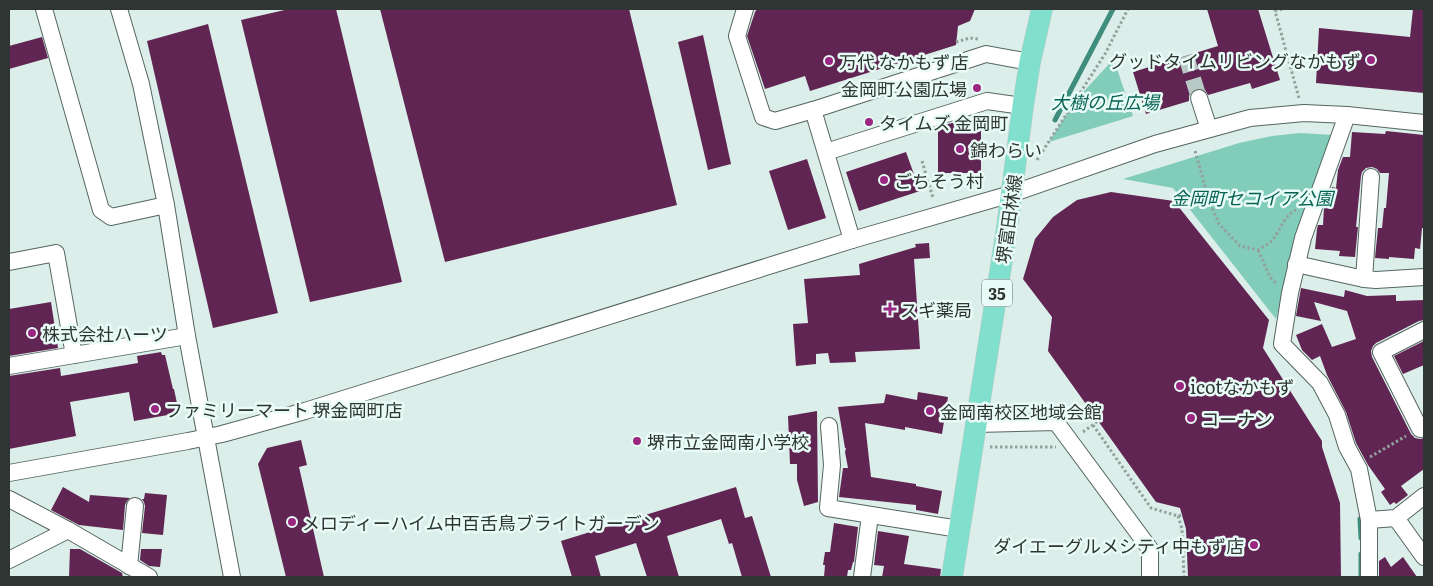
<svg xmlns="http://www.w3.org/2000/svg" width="1433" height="586" font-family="Literata,'Noto Sans JP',serif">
  <rect width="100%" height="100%" fill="#dceee9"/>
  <g fill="#82ccba">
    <polygon points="1109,64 1116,66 1133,116 1049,142 1074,102"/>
    <polygon points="1300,133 1334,135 1295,240 1276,319 1173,188 1123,179 1239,143 1272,136"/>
  </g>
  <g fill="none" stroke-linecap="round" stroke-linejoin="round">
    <g stroke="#3f8d7d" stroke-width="5">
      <polyline points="1055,120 1113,9"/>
      <polyline points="1360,519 1361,538"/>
      <polyline points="1361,577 1361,554"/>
    </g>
  </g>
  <g fill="#612553">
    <polygon points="289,9 336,9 402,282 310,302 241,20"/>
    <polygon points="380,9 629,9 677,205 445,262"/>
    <polygon points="757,9 975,9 970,21 958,26 956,45 810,91 805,76 765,89 747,36 755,12"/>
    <polygon points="1207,9 1258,9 1280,80 1252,89 1250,83 1208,95 1205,90 1202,88 1196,88 1191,92 1189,96 1189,101 1146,114 1133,72 1218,46"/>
    <polygon points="1413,9 1424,9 1424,93 1316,83 1319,28 1410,37"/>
    <polygon points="208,24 278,313 213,328 147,41"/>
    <polygon points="703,35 731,164 708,170 678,42"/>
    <polygon points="42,37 48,58 9,69 9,46"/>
    <polygon points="952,123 981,123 981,173 938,173 938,127"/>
    <polygon points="1386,131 1424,135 1424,228 1422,228 1420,249 1415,248 1414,259 1389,257 1389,259 1375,258 1378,228 1382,228 1384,208 1386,208 1389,173 1380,173 1377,169 1372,167 1366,168 1362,172 1361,176 1356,227 1358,227 1355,257 1339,256 1340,251 1315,249 1317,229 1318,225 1323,225 1324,208 1325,205 1329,206 1332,187 1336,188 1338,170 1343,157 1350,157 1352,132 1385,134"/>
    <polygon points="906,152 920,191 859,211 846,172"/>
    <polygon points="807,159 826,218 788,230 769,171"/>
    <polygon points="1111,192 1174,201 1269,320 1263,348 1322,441 1322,447 1340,503 1341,577 1188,577 1186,529 1180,508 1156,502 1048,351 1052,317 1023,279 1035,239 1053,217 1077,200"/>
    <polygon points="929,243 930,258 914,259 920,349 855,352 856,362 830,363 828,353 816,354 816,364 796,366 793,324 808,323 804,279 860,275 859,264 916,247 915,244"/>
    <polygon points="1301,288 1344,297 1345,290 1367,296 1396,295 1396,301 1424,300 1424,320 1419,321 1376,343 1373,346 1371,351 1372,357 1411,434 1415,438 1420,439 1424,438 1424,469 1401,486 1408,495 1396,504 1394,502 1390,505 1381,492 1385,489 1368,465 1356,443 1346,412 1327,375 1320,356 1312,360 1302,350 1296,335 1322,324 1332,347 1356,339 1347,311 1314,302 1321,321 1296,316"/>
    <polygon points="51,302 58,348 9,356 9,309"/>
    <polygon points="1424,341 1424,365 1403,374 1394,356"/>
    <polygon points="161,352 162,355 165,355 173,389 174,389 179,413 134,421 129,392 70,402 76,436 9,449 9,376 60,368 61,376 138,363 137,356"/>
    <polygon points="918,392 948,397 942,434 905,427 905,430 865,423 871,477 916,484 916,486 942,491 938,514 916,510 916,505 839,497 843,468 848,468 845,452 846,448 845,448 838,407 884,403 886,394 917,400"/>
    <polygon points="817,411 818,502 804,506 797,480 797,464 790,464 788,416"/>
    <polygon points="301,440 307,465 299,467 324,577 286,577 258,464 267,448"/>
    <polygon points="63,487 89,502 90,495 130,498 127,501 125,505 123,530 79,525 51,510"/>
    <polygon points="736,487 745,518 752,516 771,577 742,577 732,543 729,544 721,519 667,536 679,577 647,577 636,543 595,556 601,577 572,577 561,541"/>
    <polygon points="145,493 167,495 163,535 142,533 145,506 144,502 142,499 144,499"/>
    <polygon points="834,523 858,527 854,562 853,562 851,570 848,570 847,577 824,577 825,565 823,565 825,552 830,552"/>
    <polygon points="878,531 909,536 904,564 941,569 940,577 882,577 884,566 874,565"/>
    <polygon points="70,549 80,549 122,573 123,577 69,577"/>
    <polygon points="141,549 162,549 160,567 149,566 140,560"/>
    <polygon points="1385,557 1391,567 1403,557 1417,577 1379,577 1379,561"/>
  </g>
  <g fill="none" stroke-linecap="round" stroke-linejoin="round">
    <polyline stroke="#b9c9c5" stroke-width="16" stroke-dasharray="16 8" stroke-linecap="butt" points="1186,56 1199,98"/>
    <g stroke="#556561" stroke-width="18">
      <g id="minor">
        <polyline points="44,9 101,210 111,217 166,205"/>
        <polyline points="119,9 141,84 166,205 187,336 232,577"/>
        <polyline points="745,9 737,36 763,117 775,121 813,110 852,240"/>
        <polyline points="1199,98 1209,129"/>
        <polyline points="813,110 986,54 1030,62"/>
        <polyline points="1347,115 1303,238 1290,293 1282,344 1320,383 1337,415 1347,447 1359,469 1369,520"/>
        <polyline points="826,152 987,101 1023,106"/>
        <polyline points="9,262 56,253 74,355"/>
        <polyline points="1296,264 1364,279 1376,280 1424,277"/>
        <polyline points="1364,279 1371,177"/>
        <polyline points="9,366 187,336"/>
        <polyline points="976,424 1056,422 1150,549 1150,577"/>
        <polyline points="829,426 832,465 828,508 959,529"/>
        <polyline points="1420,429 1381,352 1424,330"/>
        <polyline points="9,473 188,441 222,434 305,411 852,240 1011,194 1155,144 1250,118 1304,113 1347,115 1424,123"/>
        <polyline points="9,499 68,530 149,577"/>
        <polyline points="1396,518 1424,557"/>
        <polyline points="9,560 68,530"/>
        <polyline points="129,566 135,506"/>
        <polyline points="862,577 870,515"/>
        <polyline points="1369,577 1369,520 1396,518 1424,496"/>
      </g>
    </g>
    <g stroke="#c9caca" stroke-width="22">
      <polyline id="major" points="952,577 1007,228 1023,106 1030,62 1042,9"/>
    </g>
    <g stroke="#93a19d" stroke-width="3" stroke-dasharray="2.5 2.5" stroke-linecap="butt">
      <polyline points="1282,9 1275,11 1299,98"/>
      <polyline points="956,42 970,38 978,39"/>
      <polyline points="933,87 937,101"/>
      <path d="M1195,151L1210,203L1219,224L1240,246L1258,250C1263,246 1271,243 1274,238C1281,229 1285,214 1296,210"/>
      <polyline points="1037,160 1105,54 1128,9"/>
      <polyline points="922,161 933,198"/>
      <polyline points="1258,250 1270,277 1276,283"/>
      <polyline points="1093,425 1151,508 1178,516 1182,515"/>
      <polyline points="1083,432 1098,421"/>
      <polyline points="990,447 1056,447"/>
      <polyline points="1370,457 1406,436"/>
      <polyline points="1178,516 1182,529 1184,577"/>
    </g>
    <use href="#minor" stroke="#fff" stroke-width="16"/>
    <use href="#major" stroke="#80dfcd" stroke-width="21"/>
  </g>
  <g fill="#9a2682" stroke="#e9fbf6" stroke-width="2">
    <circle cx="1371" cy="60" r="5"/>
    <circle cx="829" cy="61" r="5"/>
    <circle cx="977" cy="88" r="5"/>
    <circle cx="869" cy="122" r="5"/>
    <circle cx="960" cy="149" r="5"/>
    <circle cx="884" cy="180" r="5"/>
    <path d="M887.5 301.5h5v5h5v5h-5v5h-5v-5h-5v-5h5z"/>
    <circle cx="32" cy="333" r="5"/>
    <circle cx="1180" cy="386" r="5"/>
    <circle cx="155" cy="409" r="5"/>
    <circle cx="930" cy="411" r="5"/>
    <circle cx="1191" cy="418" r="5"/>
    <circle cx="637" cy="441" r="5"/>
    <circle cx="292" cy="522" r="5"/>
    <circle cx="1254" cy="545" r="5"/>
  </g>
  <g text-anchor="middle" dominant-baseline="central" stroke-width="5" stroke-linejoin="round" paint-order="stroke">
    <rect fill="#e9fbf6" stroke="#66706e" stroke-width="1" x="982" y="279.5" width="30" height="27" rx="4"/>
    <g font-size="16" font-weight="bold" fill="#2e3533">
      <text x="997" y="293">35</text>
    </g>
    <g font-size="18" fill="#2e3533" stroke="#e9fbf6" text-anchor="start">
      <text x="1361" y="60" text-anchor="end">グッドタイムリビングなかもず</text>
      <text x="839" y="61">万代 なかもず店</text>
      <text x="967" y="88" text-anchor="end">金岡町公園広場</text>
      <text x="879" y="122">タイムズ 金岡町</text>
      <text x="970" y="149">錦わらい</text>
      <text x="894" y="180">ごちそう村</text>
      <text x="900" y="309">スギ薬局</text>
      <text x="42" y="333">株式会社ハーツ</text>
      <text x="1190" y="386">icotなかもず</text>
      <text x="165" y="409">ファミリーマート 堺金岡町店</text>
      <text x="940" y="411">金岡南校区地域会館</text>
      <text x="1201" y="418">コーナン</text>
      <text x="647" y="441">堺市立金岡南小学校</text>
      <text x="302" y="522">メロディーハイム中百舌鳥ブライトガーデン</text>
      <text x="1244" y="545" text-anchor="end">ダイエーグルメシティ中もず店</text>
    </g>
    <g font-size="18" font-style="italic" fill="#076354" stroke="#e9fbf6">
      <text x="1105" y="101">大樹の丘広場</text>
      <text x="1252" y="197">金岡町セコイア公園</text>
    </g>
    <g font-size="18" fill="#2e3533" stroke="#e9fbf6">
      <text transform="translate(1008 219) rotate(-82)">堺富田林線</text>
    </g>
  </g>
  <rect width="1433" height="586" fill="none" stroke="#2e3533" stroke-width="20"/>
</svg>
